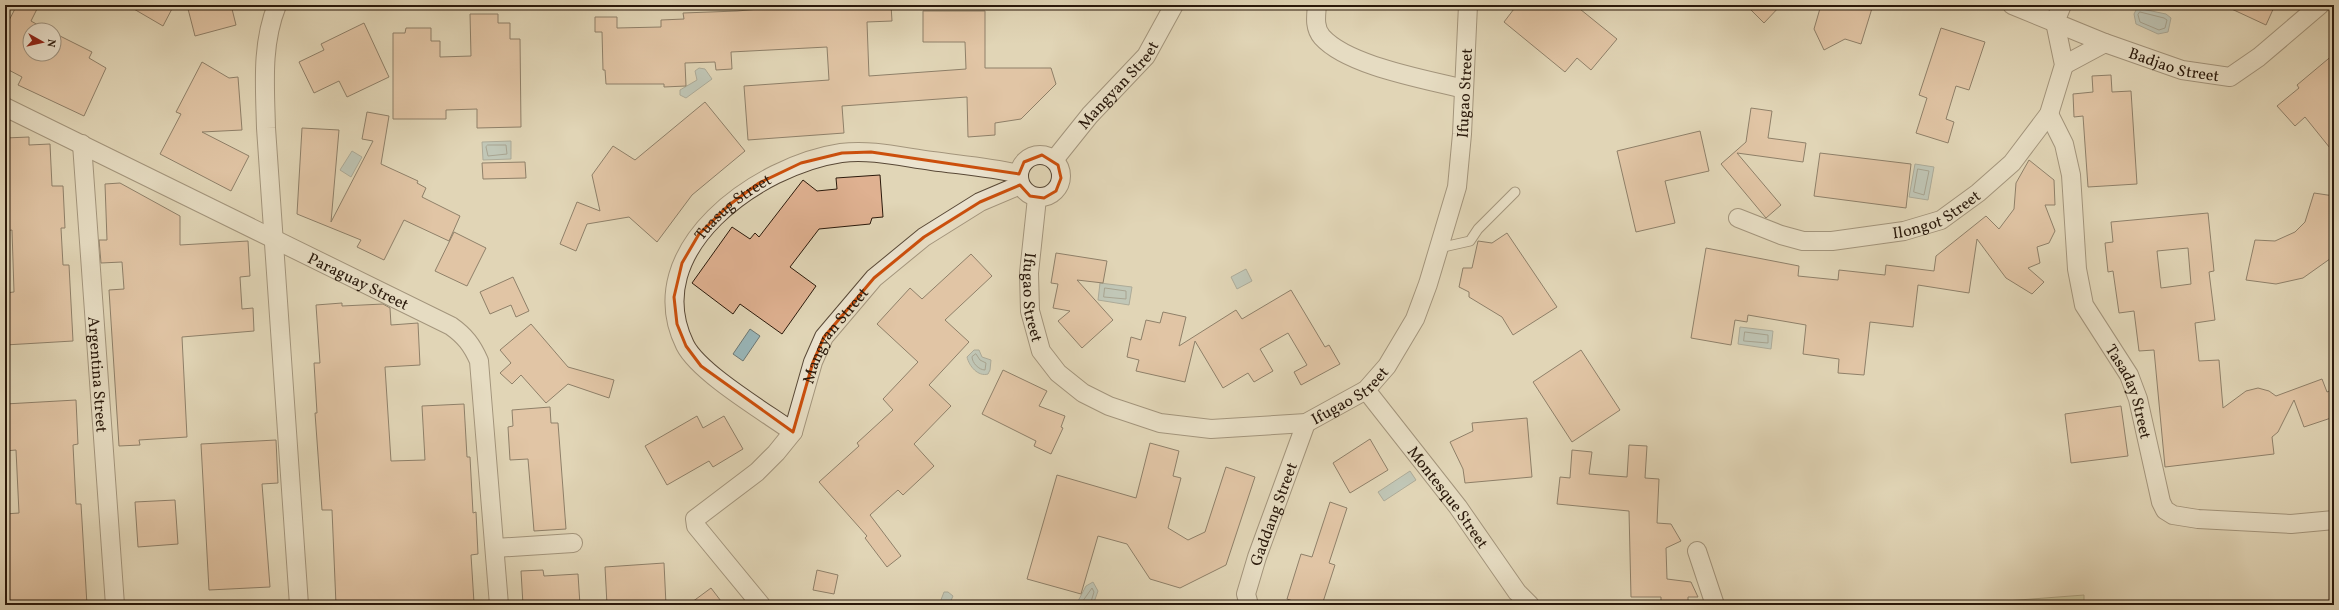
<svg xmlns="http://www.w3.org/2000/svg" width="2339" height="610" viewBox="0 0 2339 610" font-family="Vollkorn,serif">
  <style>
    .green { fill: #b6bd8c; stroke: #706b4c }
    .water { fill: #99b6b9; stroke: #6d7773 }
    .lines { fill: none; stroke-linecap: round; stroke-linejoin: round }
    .shore { stroke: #626862; stroke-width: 1 }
    .building { fill: #dfb191; stroke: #2a190b; fill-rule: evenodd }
    .service-casing { stroke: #584836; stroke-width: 11 }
    .minor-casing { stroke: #584836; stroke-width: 20 }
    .service { stroke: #ece4d0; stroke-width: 9 }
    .minor { stroke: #ece4d0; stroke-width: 18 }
    .marked { fill: none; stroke: #cc4f0c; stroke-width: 3; stroke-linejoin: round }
    .labels { text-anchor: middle; stroke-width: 4; stroke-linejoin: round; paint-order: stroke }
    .street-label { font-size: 16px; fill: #2a190b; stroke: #ece4d0 }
  </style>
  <rect width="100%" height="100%" fill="#e1d6b7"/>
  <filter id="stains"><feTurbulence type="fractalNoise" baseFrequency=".005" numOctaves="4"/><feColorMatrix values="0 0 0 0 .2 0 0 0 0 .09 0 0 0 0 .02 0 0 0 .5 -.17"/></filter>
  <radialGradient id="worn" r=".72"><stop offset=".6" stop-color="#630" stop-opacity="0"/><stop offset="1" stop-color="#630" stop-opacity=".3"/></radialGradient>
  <!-- green -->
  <path class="green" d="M2084,595V605H2020L1993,602Z"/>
  <!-- water -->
  <path class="water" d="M2137,8L2166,14L2171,18L2168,32L2158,34L2136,24L2134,14Z
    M699,68L705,69L712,79L686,98L680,95V90L697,80L695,71Z
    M511,141V159L483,160L482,142Z
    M352,151L362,157L351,177L340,170Z
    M1915,164L1934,167L1928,200L1909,197Z
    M1246,269L1252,281L1237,289L1231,277Z
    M1100,283L1132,287L1129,305L1098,300Z
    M1740,327L1773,331L1771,349L1738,344Z
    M750,329L760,336L743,361L733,354Z
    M974,350H979L982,357L991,360L990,370L988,374C978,377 969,366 967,357Z
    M1410,471L1416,480L1384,501L1378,492Z
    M1093,582L1098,591L1093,605H1076L1086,586Z
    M944,592H948L953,596L949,605H939Z"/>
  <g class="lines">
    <!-- shore -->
    <path class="shore" d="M2140,12L2164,18L2167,20L2165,28L2159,30L2140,22L2138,15Z
      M488,145H506L507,154L488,156L486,147Z
      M1918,169L1929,171L1924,195L1914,192Z
      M1105,288L1126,291V299L1104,297Z
      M1745,332L1768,335V343L1744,341Z
      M976,354L980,360L986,363L985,370C979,370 972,363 972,357Z
      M1080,605L1092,588L1094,592L1090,605"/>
  </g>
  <!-- building -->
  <path class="building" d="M17,5H39L31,21L47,30H30V54H54V33L92,52L89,58L106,68L84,116L18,85L22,77L5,68V28Z
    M127,5H174L163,26Z
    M187,5H231L236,25L195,36Z
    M782,5H891L892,21L867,22L869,76L966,69L965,42H923V11H985V68H1051L1056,84L1021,119L995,123V135L968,137L967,97L842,106L844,133L748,140L744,86L829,80L827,47L731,52L732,69L716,70L715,62L685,63L686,86L664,87V84H606L605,70H603L602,32H595V17H617V28L661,27V20L684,19L683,13L737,11L782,7Z
    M1517,5H1575L1617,39L1591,70L1577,58L1565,72L1504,22Z
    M1746,5H1781L1764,23Z
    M1821,5H1873L1861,44L1845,39L1824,50L1814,29Z
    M2223,5H2275L2266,25Z
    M470,14H498V23H510V39H520L521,127L477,128V109L446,110V119H393V33H405L406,28H431V41H440V57L471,56Z
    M364,23L389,77L347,97L339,81L314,93L299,62L324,50L321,44Z
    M1941,28L1985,42L1969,90L1956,86L1946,119L1954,122L1948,143L1916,133L1927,98L1919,95Z
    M2334,54V153L2305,117L2295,126L2277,106L2299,88L2297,85Z
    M202,62L229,78L238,77L242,130L202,132L249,156L231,191L160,154L181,114L176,112Z
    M2111,75L2112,92L2131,91L2137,184L2088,187L2083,116L2074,117L2073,94L2093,92L2092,76Z
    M705,102L745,151L692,195L657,242L629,217L587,224L576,251L560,244L577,202L600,211L592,175L613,146L635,160Z
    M1751,108L1772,111L1768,138L1806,143L1803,162L1737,153L1781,205L1766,218L1721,164L1746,142Z
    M367,112L389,116L381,164L418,181L417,183L426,188L422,197L460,216L449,241L404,220L384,260L357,247L361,240L297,214L302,128L339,130L331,222L373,141L362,139Z
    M1700,131L1709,171L1665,181L1675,223L1636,232L1617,151Z
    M29,137V145L50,144L52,186H63L65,228H61L63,265H69L73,341L5,345V293L14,292L12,230L5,231V138Z
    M1820,153L1911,164L1906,208L1814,196Z
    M2029,160L2054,180L2055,205H2045L2055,231L2049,243L2037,247L2040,263L2028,268L2044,282L2032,294L2006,278L1977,239L1969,293L1918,285L1913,327L1870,322L1864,375L1838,373L1839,359L1803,354L1806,325L1748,315L1747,322L1735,320L1731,345L1691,338L1706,248L1799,266L1798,276L1838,280L1839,270L1885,275L1886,265L1934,271L1936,256L1986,216L1999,229L2014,209L2016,183Z
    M525,162L526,178L483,179L482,163Z
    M880,175L883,217L872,218L870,224L819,229L790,267L816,286L782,334L740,304L733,314L692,283L732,227L750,239L755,233L759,237L803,180L817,191L837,189L836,178Z
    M120,183L180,216V245L248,241L250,276L240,277L242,309L253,308L254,331L182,337L187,437L139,440L140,445L119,446L109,290L124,289L122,262L101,263L99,240H107L105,184Z
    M2314,193L2334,196V256L2303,278L2276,284L2246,280L2255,240L2275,241L2295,232L2305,222Z
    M2208,213L2214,271L2209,272L2215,320L2195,323L2199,361L2219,360L2223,408L2246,391L2258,388L2269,391L2276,396L2322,379L2327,392L2334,389V417L2304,427L2294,400L2278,432L2272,437L2274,454L2165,467L2154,350L2139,351L2134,311L2119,313L2113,271L2108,272L2105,243L2113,242L2111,222ZM2188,248L2191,284L2161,288L2157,251Z
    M454,232L486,248L467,286L435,271Z
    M1507,233L1557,307L1513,335L1502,317L1469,297V292L1459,287L1463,268H1472L1478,241L1492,243Z
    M1056,253L1107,261L1103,283L1077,280L1113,320L1082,348L1058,321L1070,311L1053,308L1058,284L1051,283Z
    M971,254L992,276L945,320L969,342L929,385L951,406L914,444L934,466L903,495L898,490L870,515L901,556L887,567L865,538L867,536L819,482L859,446L857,443L893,410L883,399L918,362L877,324L910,288L922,299Z
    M513,277L529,311L516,317L511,305L490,314L480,292Z
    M1291,290L1325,347L1329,345L1340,364L1301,385L1294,372L1307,365L1288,333L1260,349L1273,371L1254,382L1248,373L1223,388L1195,341L1185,382L1136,371L1139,360L1127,357L1131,337L1141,340L1146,320L1160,323L1163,312L1186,317L1179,346L1236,310L1242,319Z
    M342,303V306L383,304L390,308L391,325L418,323L420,365L385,367L391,461L425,460L422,406L464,404L467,457H470L473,513L476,512L478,554L471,555L474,603L436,605H336L332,510H322L315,413H317L314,363H320L316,305Z
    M531,324L568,367L614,380L609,398L568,384L546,403L521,375L512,384L500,373L511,363L500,350Z
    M1581,350L1620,410L1572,442L1533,382Z
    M1003,370L1047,391L1039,406L1065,416L1061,427L1063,428L1051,454L1034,446L1036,441L982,414Z
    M76,400L78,444L73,445L76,504H81L87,605H5V514L19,513L16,450L5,451V404Z
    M2121,406L2128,456L2071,463L2065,414Z
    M550,407L551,423H558L566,529L534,531L528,459L510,460L508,427L513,426L512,410Z
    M697,416L703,428L724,416L743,449L713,467L709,461L667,485L645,446Z
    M1527,418L1532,477L1465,483L1463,469L1450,442L1473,431L1472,423Z
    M1370,439L1388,470L1350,493L1333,463Z
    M276,440L278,483L262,484L270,587L209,590L201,444Z
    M1150,443L1179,451L1173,476L1181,478L1168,528L1188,540L1205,532L1226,467L1255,477L1226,565L1180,588L1150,579L1127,544L1098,536L1081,594L1027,579L1057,475L1136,498Z
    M1629,445L1647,446L1645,478L1659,479L1657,523L1671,524L1681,541L1666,548L1667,579L1691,582L1698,597H1688V605H1661V597H1631L1629,511L1557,504L1560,477L1570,478L1572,450L1592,452L1589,474L1627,477Z
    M175,500L178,544L138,547L135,502Z
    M1330,502L1347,508L1329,563L1335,565L1322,605H1305L1287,599L1301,554L1312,557Z
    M664,563L666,605H607L605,567Z
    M543,570L544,576L578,574L580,605H523L521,571Z
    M817,570L838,575L834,594L813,590Z
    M711,588L724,605H688Z"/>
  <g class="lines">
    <defs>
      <path id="service" d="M1439,248L1470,241L1478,229L1515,192"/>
      <g id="minor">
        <path d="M277,5C261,45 265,86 266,128L299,605"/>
        <path d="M1317,5C1316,16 1314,28 1322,37C1348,66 1425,79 1464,89"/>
        <path id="s1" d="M2012,5L2105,43L2182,70L2230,77L2259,57L2320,5"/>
        <path d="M2064,65L2105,43"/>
        <path id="s2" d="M5,107L451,326C465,336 472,345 479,361L499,605"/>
        <path id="s3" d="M2049,114L2064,144L2071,175L2077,269L2084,305L2129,375L2138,399L2161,502L2165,510L2173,515L2198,519L2291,524L2334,520"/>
        <path id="s4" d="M82,144L115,605"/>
        <circle cx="1040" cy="176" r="21"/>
        <path id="s5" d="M1054,160L1090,115L1146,56L1174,5"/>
        <path id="s6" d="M1037,198L1029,273L1030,311L1041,351L1058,373L1083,393L1109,406L1160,423L1211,429L1306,423L1366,390L1387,366L1415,319L1428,284L1457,187L1462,134L1468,5"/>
        <path id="s7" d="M1738,218L1781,235L1803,241H1832L1904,231L1941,220L1978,193L2012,163L2049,114L2064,65L2055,22L2062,5"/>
        <path id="s8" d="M1366,390L1458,507L1517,592L1530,605"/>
        <path id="s9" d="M793,432C765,412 699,373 685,345C638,249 759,165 841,153C871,149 902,157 932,161C961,165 990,167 1019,174"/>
        <path d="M495,548L573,543"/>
        <path d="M1697,551L1715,605"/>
        <path id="s10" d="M761,605L696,526L695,519L757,472L776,453L793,432L813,362L824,337L874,278L924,237L980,202L1020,185"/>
        <path id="s11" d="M1249,605L1246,594L1257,557L1306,423"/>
      </g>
    </defs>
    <!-- service casing -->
    <use href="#service" class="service-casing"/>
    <!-- minor casing -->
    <use href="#minor" class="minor-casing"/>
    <!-- service -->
    <use href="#service" class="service"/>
    <!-- minor -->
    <use href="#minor" class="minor"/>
  </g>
  <!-- marked area -->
  <path d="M0 0H2339V610H0ZM871,152L1019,174L1024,162L1042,155L1058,165L1061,178L1056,191L1044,198L1030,196L1020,185L980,202L924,237L874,278L824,337L813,362L793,432L701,366L686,346L677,324L674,297L682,263L699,234L729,205L759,183L801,163L842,153Z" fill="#e1d6b7" fill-opacity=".55" fill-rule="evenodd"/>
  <path class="marked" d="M871,152L1019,174L1024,162L1042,155L1058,165L1061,178L1056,191L1044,198L1030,196L1020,185L980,202L924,237L874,278L824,337L813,362L793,432L701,366L686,346L677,324L674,297L682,263L699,234L729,205L759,183L801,163L842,153Z"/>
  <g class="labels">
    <!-- street labels -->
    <g class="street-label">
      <text dy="6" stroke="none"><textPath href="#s1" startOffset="173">Badjao Street</textPath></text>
      <text dy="6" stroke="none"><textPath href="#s5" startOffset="99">Mangyan Street</textPath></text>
      <text dy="6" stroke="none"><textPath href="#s6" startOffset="832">Ifugao Street</textPath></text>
      <text dy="6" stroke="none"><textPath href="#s9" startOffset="301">Tuasug Street</textPath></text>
      <text dy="6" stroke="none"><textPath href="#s7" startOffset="207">Ilongot Street</textPath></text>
      <text dy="6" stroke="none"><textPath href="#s2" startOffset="394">Paraguay Street</textPath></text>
      <text dy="6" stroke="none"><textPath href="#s6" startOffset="100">Ifugao Street</textPath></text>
      <text dy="6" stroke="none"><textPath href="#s10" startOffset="348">Mangyan Street</textPath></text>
      <text dy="6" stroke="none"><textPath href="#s4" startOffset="231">Argentina Street</textPath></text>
      <text dy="6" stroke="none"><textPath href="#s6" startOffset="496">Ifugao Street</textPath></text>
      <text dy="6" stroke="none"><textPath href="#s3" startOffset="295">Tasaday Street</textPath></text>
      <text dy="6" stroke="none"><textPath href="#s8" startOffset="135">Montesque Street</textPath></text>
      <text dy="6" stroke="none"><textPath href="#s11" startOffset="96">Gaddang Street</textPath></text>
    </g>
  </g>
  <!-- margin -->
  <rect width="2339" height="610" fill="none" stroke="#e1d6b7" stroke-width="20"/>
  <rect x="6" y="6" width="2327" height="598" fill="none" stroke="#2a190b" stroke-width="2"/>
  <rect x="10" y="10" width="2319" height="590" fill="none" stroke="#2a190b"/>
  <!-- north arrow -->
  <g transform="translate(42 42) rotate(98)"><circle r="19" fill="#ece4d0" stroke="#9e9381"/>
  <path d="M0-3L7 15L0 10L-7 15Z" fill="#8f2418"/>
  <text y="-6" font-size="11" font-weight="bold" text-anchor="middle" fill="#2a190b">N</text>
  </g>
  <rect width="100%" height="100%" filter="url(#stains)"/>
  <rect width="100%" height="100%" fill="url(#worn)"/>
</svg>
